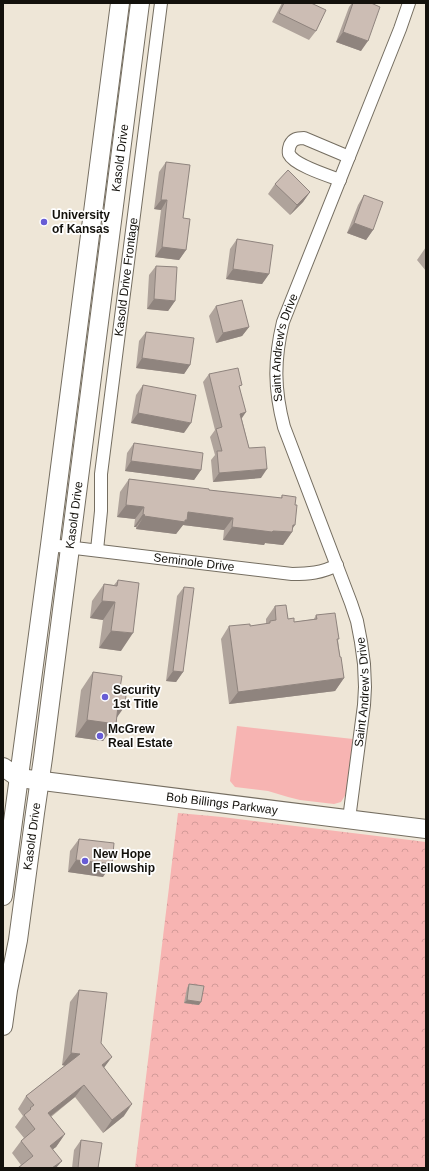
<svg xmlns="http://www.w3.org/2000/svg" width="429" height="1171" viewBox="0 0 429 1171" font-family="Arial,sans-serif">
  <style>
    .grass { fill: #f7b4b2 }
    .park { fill: url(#park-crowns) }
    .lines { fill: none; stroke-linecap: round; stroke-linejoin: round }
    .street-casing { stroke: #756e61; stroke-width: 14 }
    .secondary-casing { stroke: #756e61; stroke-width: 20 }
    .street { stroke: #fff; stroke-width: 12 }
    .secondary { stroke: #fff; stroke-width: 18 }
    .wall { fill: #afa39b }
    .shaded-wall { fill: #8f847e }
    .building { fill: #ccbdb4; stroke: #8f847e }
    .poi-dot { fill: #675cd5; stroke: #fff; stroke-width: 1.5 }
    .labels { text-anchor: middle; stroke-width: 3.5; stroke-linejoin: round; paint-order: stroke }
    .street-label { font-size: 12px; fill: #13110c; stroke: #fff }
    .poi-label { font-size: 12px; font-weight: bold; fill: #13110c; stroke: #fff; text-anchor: start }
  </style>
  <defs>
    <pattern id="park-crowns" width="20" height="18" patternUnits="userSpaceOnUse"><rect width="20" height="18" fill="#f7b4b2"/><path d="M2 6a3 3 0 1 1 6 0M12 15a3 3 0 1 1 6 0" fill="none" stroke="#d39a98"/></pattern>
  </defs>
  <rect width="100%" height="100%" fill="#eee6d7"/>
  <!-- grass -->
  <path class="grass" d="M237,726L353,739L346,794L341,802L334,804L300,800L288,797L268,791L235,787L230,781Z"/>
  <!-- park -->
  <path class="park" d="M178,813L222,817L426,842V1168H135Z"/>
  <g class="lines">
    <defs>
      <g id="street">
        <path d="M340,180C329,176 294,165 289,154C288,151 289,148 290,145C293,139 297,138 304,138L349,157"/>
        <path id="s1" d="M50,545L292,574C308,574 322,573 337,565"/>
        <path id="s2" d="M97,550L101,511V474L161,3"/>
        <path id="s3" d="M349,819L364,705L365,687L364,664L361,642L357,621L351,603L284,427C274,389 274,360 283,322L400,29L409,3"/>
      </g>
      <g id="secondary">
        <path id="s4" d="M3,767L19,778L426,829"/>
        <path d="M3,896L50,545L120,3"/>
        <path id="s5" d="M3,1026L8,990L18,940L35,813L43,758L140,3"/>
      </g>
    </defs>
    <!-- street casing -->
    <use href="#street" class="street-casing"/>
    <!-- secondary casing -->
    <use href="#secondary" class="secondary-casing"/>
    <!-- street -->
    <use href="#street" class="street"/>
    <!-- secondary -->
    <use href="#secondary" class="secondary"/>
  </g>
  <!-- wall -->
  <path class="wall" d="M282,3H311L316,31L309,40L272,22Z
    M352,3H371L361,51L336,42L349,7Z
    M166,162L183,218L186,250L179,260L155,257L161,210L154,209L159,172Z
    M275,184L310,192L303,202L290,215L268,194Z
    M364,195L373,230L366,240L347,233L358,205Z
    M237,239L269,274L262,284L226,279L230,249Z
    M426,247V271L417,260Z
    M156,266L175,301L168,311L147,309L149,275Z
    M216,306L249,327L242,336L216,343L209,316Z
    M146,332L190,365L184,374L136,368L139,341Z
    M209,374L240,388L242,419L249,448L261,478L213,482L211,460L215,455L210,437L215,430L203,382Z
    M143,385L184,433L131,423L136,395Z
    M134,443L201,470L194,480L125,471L127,453Z
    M129,479L209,490L281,498L282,495L292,528V532L283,545L265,543L264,545L223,540L224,530L183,525L176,534L136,529V527H134L135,519L117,517L120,492Z
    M118,580L121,651L99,648L103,620L90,618L92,601L104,584L114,585Z
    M184,587L183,672L176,682L166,681L177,596Z
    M275,606L288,619L294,622L314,619L316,615L338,640L340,657L344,678L335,691L229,704L221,639L229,626H250L266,624V619Z
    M93,672L116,718L103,741L75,737L81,690Z
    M79,839L103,877L68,872L70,851Z
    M189,984L199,1005L184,1003L187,988Z
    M79,990L101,1043L104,1068L124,1116L103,1133L75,1097L51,1117L65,1134L56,1147L53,1149L56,1168H17L21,1165L12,1153L21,1141L24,1138L15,1127L23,1116L18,1109L26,1096L65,1066L62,1065L70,1002Z
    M81,1140L98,1168H72L74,1150Z"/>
  <!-- shaded-wall -->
  <path class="shaded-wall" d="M343,32L368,41L361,51L336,42Z
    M310,192L303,202L290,215L297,205Z
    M161,200H167L161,210L154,209Z
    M354,223L373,230L366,240L347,233Z
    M162,247L186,250L179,260L155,257Z
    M233,269L269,274L262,284L226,279Z
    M154,299L175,301L168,311L147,309Z
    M249,327L242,336L216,343L223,333Z
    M142,358L190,365L184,374L136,368Z
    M246,412L240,421V414Z
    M138,413L191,423L184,433L131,423Z
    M131,461L201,470L194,480L125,471Z
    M267,469L261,478L213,482L219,473Z
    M126,505L144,507L135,519L117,517Z
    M188,512L233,518L224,530L183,525L176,534L136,529L144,516Z
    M143,514L145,515L136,527H134Z
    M293,525H295L290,532H292L283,545L265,543L264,545L223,540L232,527L273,531Z
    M102,601L115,602L103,620L90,618Z
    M111,631L133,633L121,651L99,648Z
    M173,671L183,672L176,682L166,681Z
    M344,678L335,691L229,704L238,692Z
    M118,706H125L113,723L116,724L103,741L75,737L87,720Z
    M76,860L112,864L103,877L68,872Z
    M187,1000L201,1002L199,1005L184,1003Z
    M71,1053L80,1054L71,1067L62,1065Z
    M112,1057L103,1069L102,1065Z
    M84,1085L75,1097L39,1125L48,1113Z
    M132,1104L124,1116L103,1133L112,1120Z
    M65,1134L56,1147L41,1158L50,1146Z
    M62,1161L56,1168H52Z"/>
  <!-- building -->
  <path class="building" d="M284,3H311L326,10L316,31L279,13Z
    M353,3H371L380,7L368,41L343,32Z
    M166,162L190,165L183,218L190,219L186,250L162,247L167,200H161Z
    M288,170L310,192L297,205L275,184Z
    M364,195L383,202L373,230L354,223Z
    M237,239L273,245L269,274L233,269Z
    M156,266L177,267L175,301L154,299Z
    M242,300L249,327L223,333L216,306Z
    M146,332L194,338L190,365L142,358Z
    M238,368L242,385L239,386L246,412L240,414L249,448L265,447L267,469L219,473L217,451H222L216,429L222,427L209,374Z
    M143,385L196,395L191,423L138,413Z
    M134,443L203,453L201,470L131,461Z
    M129,479L209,489V490L282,498V495L296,497L295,505H297L295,525H293L292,532L273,531L272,532L232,527L233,518L188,512L187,520H185V522L144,516L145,515L143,514L144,507L126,505Z
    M118,580L139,583L133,633L111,631L115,602L102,601L104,584L117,586Z
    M184,587L194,588L183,672L173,671Z
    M286,605L288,619L294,618V622L317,619L316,615L335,613L339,639H337L340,657H341L344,678L238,692L229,626L250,624V626L270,623V621L276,620L275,606Z
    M93,672L122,676L119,694L126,695L125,706H118L116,724L87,720Z
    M79,839L114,843L112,864L76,860Z
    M189,984L204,986L201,1002L187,1000Z
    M79,990L107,993L101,1043L112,1057L102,1065L132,1104L112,1120L84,1085L48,1113L65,1134L50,1146L62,1161L52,1168H18L33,1156L21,1141L35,1129L24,1115L31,1109L30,1108L34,1105L26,1096L80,1054L71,1053Z
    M81,1140L102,1143L98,1168H78Z"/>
  <!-- markers -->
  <g class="poi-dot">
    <circle cx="44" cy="222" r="4"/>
    <circle cx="105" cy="697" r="4"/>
    <circle cx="100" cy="736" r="4"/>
    <circle cx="85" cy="861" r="4"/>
  </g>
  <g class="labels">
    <!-- street labels -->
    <g class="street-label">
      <text dy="4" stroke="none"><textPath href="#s5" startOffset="876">Kasold Drive</textPath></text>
      <text dy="4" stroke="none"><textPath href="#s2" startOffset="275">Kasold Drive Frontage</textPath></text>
      <text dy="4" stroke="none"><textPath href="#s3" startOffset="488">Saint Andrew's Drive</textPath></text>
      <text dy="4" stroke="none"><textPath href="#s5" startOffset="516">Kasold Drive</textPath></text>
      <text dy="4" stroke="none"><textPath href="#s1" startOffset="145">Seminole Drive</textPath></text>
      <text dy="4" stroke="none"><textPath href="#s3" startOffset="128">Saint Andrew's Drive</textPath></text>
      <text dy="4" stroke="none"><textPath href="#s4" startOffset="224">Bob Billings Parkway</textPath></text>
      <text dy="4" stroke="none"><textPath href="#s5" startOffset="192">Kasold Drive</textPath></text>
    </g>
    <!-- poi labels -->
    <g class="poi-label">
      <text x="52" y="219">University<tspan x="52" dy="14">of Kansas</tspan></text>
      <text x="113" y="694">Security<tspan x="113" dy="14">1st Title</tspan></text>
      <text x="108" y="733">McGrew<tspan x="108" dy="14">Real Estate</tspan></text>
      <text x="93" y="858">New Hope<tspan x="93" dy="14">Fellowship</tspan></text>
    </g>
  </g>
  <!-- border -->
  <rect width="429" height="1171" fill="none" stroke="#13110c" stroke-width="8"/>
</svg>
